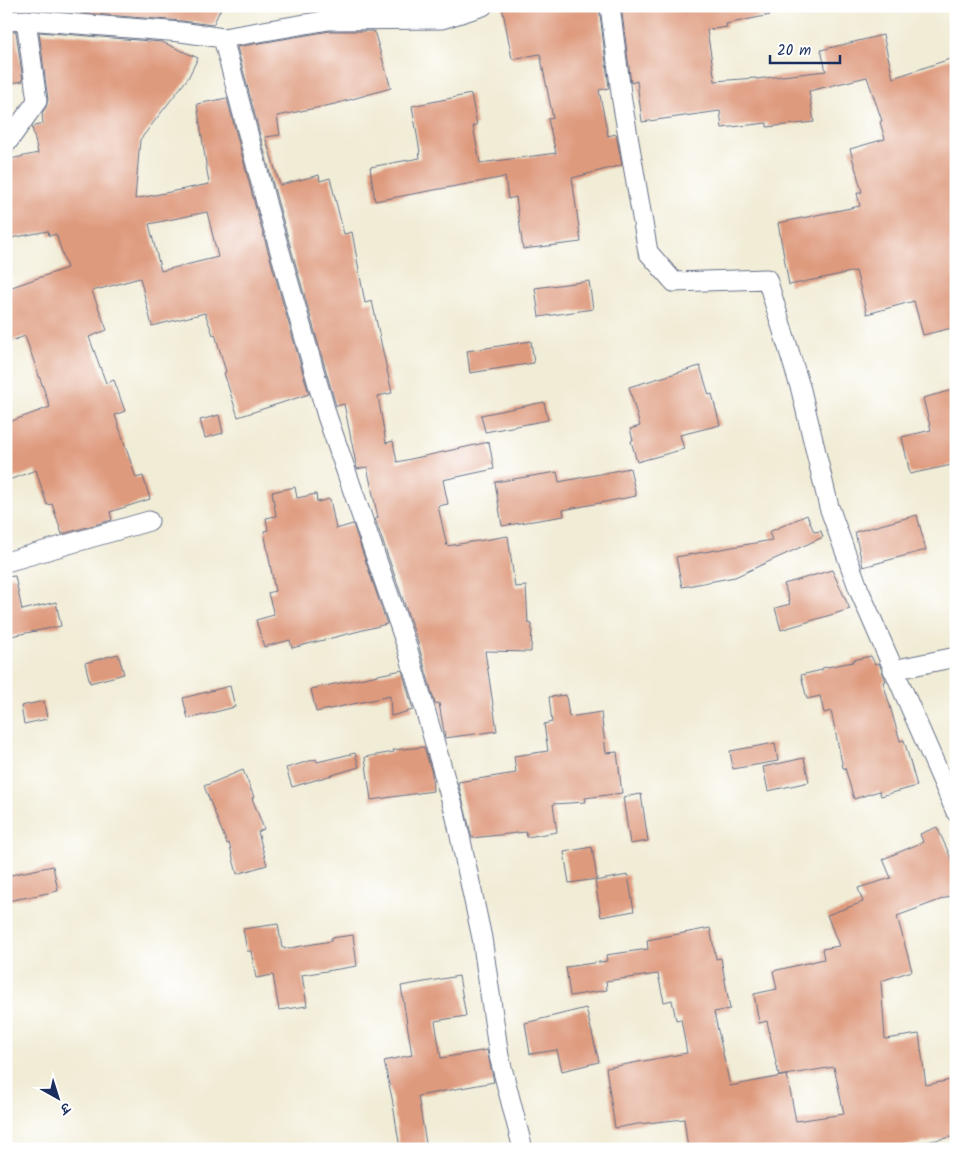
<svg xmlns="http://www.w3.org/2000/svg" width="962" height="1155" viewBox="0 0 962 1155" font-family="Kalam,'Playpen Sans Deva',sans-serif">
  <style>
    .building { fill: #de9a7d; fill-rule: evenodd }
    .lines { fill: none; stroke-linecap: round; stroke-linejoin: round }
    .minor-casing { stroke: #667188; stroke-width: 21 }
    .minor { stroke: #fff; stroke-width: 19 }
  </style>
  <rect width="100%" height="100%" fill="#fff"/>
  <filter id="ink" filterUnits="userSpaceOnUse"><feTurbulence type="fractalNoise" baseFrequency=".02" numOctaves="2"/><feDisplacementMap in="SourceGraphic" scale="10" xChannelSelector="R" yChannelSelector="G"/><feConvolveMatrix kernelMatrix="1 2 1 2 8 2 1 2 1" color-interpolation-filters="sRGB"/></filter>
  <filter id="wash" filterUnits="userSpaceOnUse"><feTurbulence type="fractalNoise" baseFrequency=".0096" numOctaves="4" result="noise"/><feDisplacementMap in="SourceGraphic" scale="20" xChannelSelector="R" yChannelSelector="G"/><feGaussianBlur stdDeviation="1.12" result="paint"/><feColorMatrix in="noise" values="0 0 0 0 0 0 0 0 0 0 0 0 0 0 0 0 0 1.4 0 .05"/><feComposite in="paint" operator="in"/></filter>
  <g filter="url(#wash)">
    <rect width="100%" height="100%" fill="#f1ecd5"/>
    <g id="blocks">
      <!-- building -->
      <path class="building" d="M80,6H222L213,25L182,21L81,13Z
        M339,6H367L368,8L339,9Z
        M502,6H599L609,88L599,90L608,136L616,134L622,165L572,178L581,242L523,249L516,197L508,199L505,177L375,201L370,167L420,158L419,152H420L412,106L471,94L477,125L473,126L480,163L556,153L548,119L553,118L540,54L512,59Z
        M621,6H769L770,15L726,24L727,27L707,30L715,81L756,78V79L826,71L821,50L883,35L893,78L956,57V327L923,335L914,301L867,314L856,271L789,285L778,223L860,206L857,193L862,192L850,149L885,139L880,122L882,121L867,77L809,91L814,122L767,127V123L722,128L720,111L642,122L637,81L631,83Z
        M330,31H374L391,88L335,104L277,116L280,135L265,137L280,185L319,175L320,181L330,178L344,234L352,232L365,303L372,301L392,393L378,396L386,443L393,441L397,462L489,442L494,469L443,480L448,504L438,506L447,546L508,536L515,587L526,586L528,623L532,624L531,652L485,651L497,731L445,738L439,703L435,704L418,643L375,519L378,518L367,467L357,469L344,404L336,406L278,203L237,47Z
        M6,32H16L23,81L6,84Z
        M39,32L162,42L198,58L188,78L140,140L135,199L209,184L197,104L227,98L256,209L309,394L238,417L224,373L226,372L215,334L213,335L205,313L152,326L140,278L92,291L107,330L89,337L106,383L114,380L125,411L115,415L136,478L143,476L150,499L110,512L112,520L62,534L52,504L47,505L36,470L6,481V423L50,407L25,336L6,343V289L67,268L56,234L49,236L48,231L6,239V160L38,153L32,127L43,124L42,113L46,107L48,100ZM207,212L218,257L161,271L149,224Z
        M589,281L593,309L539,317L535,288Z
        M531,341L534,363L470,373L467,351Z
        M700,366L709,395L712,394L720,425L680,435L684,449L637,462L631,441L633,440L630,429L640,426L629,387Z
        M956,389V464L910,474L902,437L931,430L923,398Z
        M544,402L548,420L485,432L481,415Z
        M219,415L223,433L205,438L200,420Z
        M630,468L636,496L563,510L564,516L502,526L495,482L557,472L559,482Z
        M295,487L297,498L316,494L317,502L330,499L336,529L353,524L387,624L292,648L290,640L264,647L256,620L274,615L268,593L275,591L264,531L268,530L266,518L276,516L272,492Z
        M807,515L814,532L821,531L823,537L735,577L682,587L676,557L772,540L769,532Z
        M917,515L926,550L863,567L855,532Z
        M832,570L850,609L781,630L775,608L790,604L784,584Z
        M15,576L22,610L56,602L61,626L6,637V577Z
        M118,654L124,674L90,683L85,663Z
        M871,656L875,664L879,663L886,681L883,682L900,741L904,740L917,786L881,796L879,791L854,799L845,768H843L831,711L824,713L820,696L807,699L801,675L822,670V668L853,662V660Z
        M402,670L413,710L391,716L390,696L316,712L311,689Z
        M230,686L235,707L188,719L183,698Z
        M566,695L569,717L601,712L606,753L617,752L622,793L585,798L586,802L553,804L557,832L527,837L526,832L472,838L458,782L516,773L514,756L548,751L544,724L552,722L549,697Z
        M44,701L47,719L24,724L21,706Z
        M775,743L778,761L733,769L730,751Z
        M424,747L432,773L433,791L371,800L365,757L394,752L393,750Z
        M355,753L359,767L292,787L286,768L316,759L317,762Z
        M804,758L809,782L768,791L763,767Z
        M243,770L254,797L252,798L264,829L258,832L267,865L237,874L229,843L227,844L204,786Z
        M641,794L648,841L630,844L623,797Z
        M937,827L956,869V894L897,916L912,971L881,981L885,1039L919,1034L926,1085L956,1079V1136L892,1149H688L684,1119L638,1124L615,1128L606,1068L687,1053L681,1019L676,1020L672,1000L664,1002L658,974L606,981L607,990L570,996L566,967L607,961L606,955L648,949L647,940L710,928L716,959L721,958L730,1009L714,1012L730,1086L787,1075L796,1121L844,1114L834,1067L779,1076L767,1021L759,1023L754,994L777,989L773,971L824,959L822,949L839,946L827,915L863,902L858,888L891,878L883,859L923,842L920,834Z
        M592,847L597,879L569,883L564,852Z
        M53,866L58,891L8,901L6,876Z
        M628,875L634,911L601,917L595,881Z
        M278,924L282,948L284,947V949L331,941V938L353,935L357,966L302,975L307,1006L279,1010L273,975L256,978L251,951H247L243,929Z
        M459,976L466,1016L435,1021L441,1058L487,1050L494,1082L418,1096L427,1149H400L392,1098L384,1061L412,1055L401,986Z
        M586,1008L599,1062L562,1071L557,1050L530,1054L525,1023Z"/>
    </g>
  </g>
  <g filter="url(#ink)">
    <use href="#blocks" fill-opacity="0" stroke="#667188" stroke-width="1"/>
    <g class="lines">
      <defs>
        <path id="minor" d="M610,6L622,101L648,252L674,282L767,279L801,390L829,507L859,590L956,812
          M6,21L26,20L181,32L223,38L329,20L442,19L483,6
          M223,38L267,206L327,416L407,647L455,813L482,938L499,1056L523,1149
          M6,144L37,101L26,20
          M6,562L149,521
          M893,670L956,657"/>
      </defs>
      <!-- minor casing -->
      <use href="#minor" class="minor-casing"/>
      <!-- minor -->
      <use href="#minor" class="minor"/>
    </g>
  </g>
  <!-- margin -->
  <rect width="962" height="1155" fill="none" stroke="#fff" stroke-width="25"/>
  <!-- north arrow -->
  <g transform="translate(58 1098) rotate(141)" stroke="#ffffff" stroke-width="4" paint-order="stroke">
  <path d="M0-4L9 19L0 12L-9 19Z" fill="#1b2f5e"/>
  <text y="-8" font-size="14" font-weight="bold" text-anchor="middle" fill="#1b2f5e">उ</text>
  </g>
  <!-- scale -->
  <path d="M770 55v8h70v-8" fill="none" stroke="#1b2f5e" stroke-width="2.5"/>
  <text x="777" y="55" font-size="15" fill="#1b2f5e" stroke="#ffffff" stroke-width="4" paint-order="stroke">20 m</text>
</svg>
